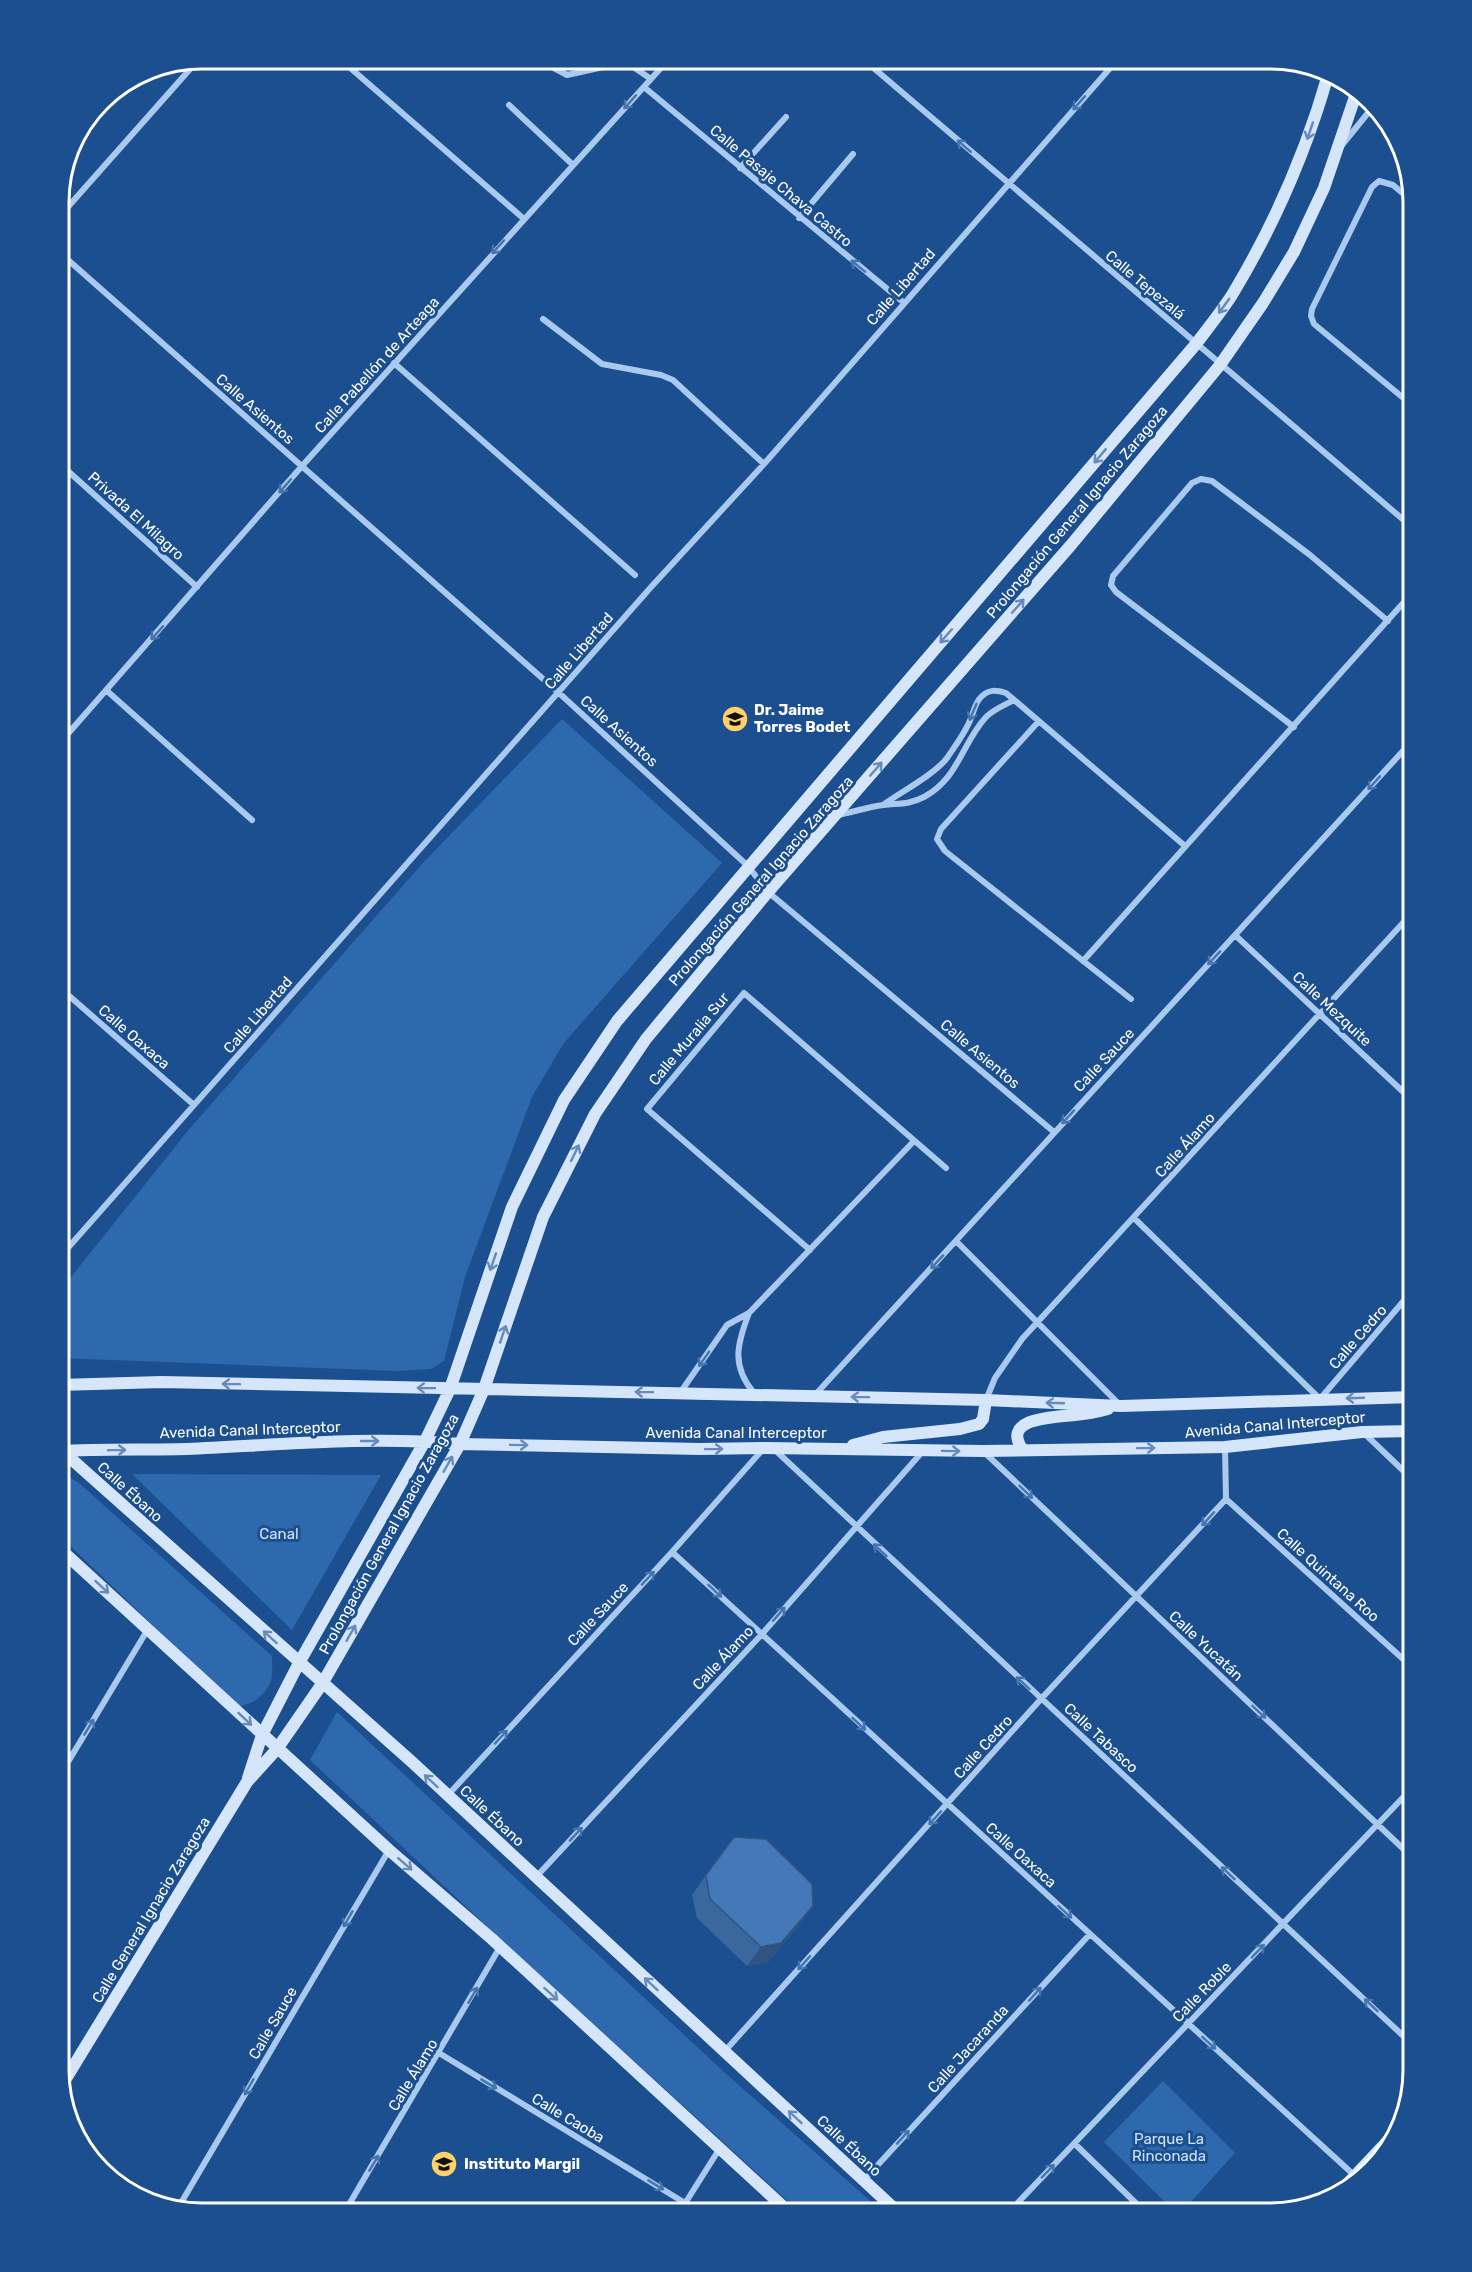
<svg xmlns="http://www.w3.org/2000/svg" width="1472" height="2272" viewBox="0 0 1472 2272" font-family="Rubik,sans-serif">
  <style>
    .green { fill: #2e69ad }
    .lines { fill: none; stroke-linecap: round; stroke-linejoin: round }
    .street { stroke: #a9c9ee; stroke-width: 6 }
    .secondary { stroke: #d6e6fa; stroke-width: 12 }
    .wall { fill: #3a679d }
    .shaded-wall { fill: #305480 }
    .building { fill: #4478b7; stroke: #305480; stroke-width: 1.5 }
    .oneway { stroke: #4674ac }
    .oneway2 { stroke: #668bba }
    .labels { text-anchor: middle; stroke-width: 6; stroke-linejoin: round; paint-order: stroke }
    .street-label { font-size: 15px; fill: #fff; stroke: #1b4f8f }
    .poi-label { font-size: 15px; font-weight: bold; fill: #fff; stroke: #1b4f8f; text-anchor: start }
    .park-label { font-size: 15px; fill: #cfe3fa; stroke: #1b4f8f }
    .rim { fill: none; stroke: #fff; stroke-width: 3 }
  </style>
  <rect width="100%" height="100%" fill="#1b4f8f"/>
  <!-- green -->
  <path class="green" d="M562,719L722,863L563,1044L532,1097L465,1277L444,1361L431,1369L397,1371L59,1358V1292L191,1127L421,865Z
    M132,1474L381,1475L292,1630Z
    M59,1475H66L79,1483L272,1656C272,1664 273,1674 271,1681C266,1695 251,1706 237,1706L59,1535Z
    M337,1712L723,2071L884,2213H801L510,1948L310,1760Z
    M1163,2081L1235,2153L1181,2213H1176L1104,2142Z"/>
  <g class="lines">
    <!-- street -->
    <path class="street" d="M340,59L524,219
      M537,59L567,75L626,62L651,79
      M863,59L1413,528
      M644,87L903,302
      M509,105L573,165
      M1342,145L1372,108
      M740,168L786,117
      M1413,202L1393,185L1379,181L1372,187L1312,309L1311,316L1314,324L1413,406
      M59,217L199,59
      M799,218L853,154
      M59,252L559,693L748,866L768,892L1054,1132
      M543,319L602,364L661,375L673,380L764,464
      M394,363L635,575
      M59,463L197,587
      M106,690L252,820
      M1039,721L941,829L937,839L945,851L1131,999
      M1294,727L1116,592L1111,585L1113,576L1192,483L1201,479L1212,481L1310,555L1388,621
      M59,744L302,466L669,59
      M883,805C901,792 935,774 947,758C955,746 966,732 971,718C974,711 975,703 981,697C989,689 996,690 1006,693L1185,846
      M838,815C853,812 868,807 883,805C900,803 908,805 924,797C959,778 962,743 986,717C994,709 1005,705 1014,700
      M1235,935L1413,1101
      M1083,961L1413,592
      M59,987L194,1105
      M1134,1218L1320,1399L1413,1290
      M956,1241L1119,1404
      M810,1250L647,1109L744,993L946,1168
      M59,1258L652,586L764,464L1118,59
      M749,1313C737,1344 731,1366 754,1393
      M680,1393L727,1325L749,1313L914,1141
      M815,1395L1413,740
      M986,1400L995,1378L1022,1339L1413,912
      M1365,1434L1413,1480
      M775,1450L1413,2045
      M984,1452L1413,1858
      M1226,1499L1413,1668
      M672,1552L1354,2175
      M59,1777L148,1629
      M448,1795L672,1552L764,1448
      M536,1877L762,1634L923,1451
      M724,2052L1041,1699L1226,1499L1225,1447
      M439,2053L685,2203
      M1075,2144L1146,2213
      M864,2180L1090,1934
      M178,2208L389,1850
      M344,2213L500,1947
      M679,2213L720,2148
      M1008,2213L1413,1787"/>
    <!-- secondary -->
    <path class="secondary" d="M59,1385L162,1382L986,1400L1121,1406L1413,1397
      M853,1445L883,1437L960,1429L979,1424L983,1419L986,1400
      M60,1449L412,1762L899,2213
      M1023,1450C999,1417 1057,1417 1075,1415C1087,1414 1097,1412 1108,1409
      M59,1451C101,1449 144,1450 187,1449C278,1445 369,1436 460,1444L700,1449L765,1448L983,1451L1225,1447L1362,1432L1413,1431
      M59,1548L389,1850L492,1939L790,2213
      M248,1778L262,1735L299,1663L425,1441L450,1389L512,1207L564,1100L617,1021L1196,344C1208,328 1221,312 1232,295C1273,227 1306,152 1328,75
      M62,2085L247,1782L277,1749L322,1684L460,1444L484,1389L543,1217L595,1114L646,1039L768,892L1071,545L1220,365L1263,303L1294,252L1324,188L1357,91
      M1333,2199L1397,2131"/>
  </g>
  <!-- wall -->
  <path class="wall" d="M706,1875L799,1925L768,1962L747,1966L697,1918L692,1895Z"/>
  <!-- shaded-wall -->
  <path class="shaded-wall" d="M813,1906L799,1925L768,1962L747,1966L761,1947Z"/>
  <!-- building -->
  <path class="building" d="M734,1837L766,1839L812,1884L813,1906L781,1943L761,1947L710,1899L706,1875Z"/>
  <!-- one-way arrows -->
  <defs><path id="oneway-shaft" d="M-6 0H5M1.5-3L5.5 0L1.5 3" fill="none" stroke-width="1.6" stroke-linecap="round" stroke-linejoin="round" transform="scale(1.5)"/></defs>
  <g class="oneway">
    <use href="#oneway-shaft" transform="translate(630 102) rotate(132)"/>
    <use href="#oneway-shaft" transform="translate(1079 103) rotate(131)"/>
    <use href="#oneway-shaft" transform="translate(964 146) rotate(-139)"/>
    <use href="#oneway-shaft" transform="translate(498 247) rotate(132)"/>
    <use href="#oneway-shaft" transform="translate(858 266) rotate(-141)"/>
    <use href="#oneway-shaft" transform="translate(285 486) rotate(131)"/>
    <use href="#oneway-shaft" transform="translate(157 633) rotate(132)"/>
    <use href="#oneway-shaft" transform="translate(973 712) rotate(113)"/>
    <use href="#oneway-shaft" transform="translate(1374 783) rotate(132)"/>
    <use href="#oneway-shaft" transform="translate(1214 958) rotate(133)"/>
    <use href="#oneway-shaft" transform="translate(1068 1117) rotate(133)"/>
    <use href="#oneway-shaft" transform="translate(937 1262) rotate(133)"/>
    <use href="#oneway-shaft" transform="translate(704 1359) rotate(125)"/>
    <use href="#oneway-shaft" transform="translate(1026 1492) rotate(44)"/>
    <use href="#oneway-shaft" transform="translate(1208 1519) rotate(132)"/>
    <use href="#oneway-shaft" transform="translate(880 1550) rotate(-137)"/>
    <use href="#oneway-shaft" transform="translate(648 1578) rotate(-47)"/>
    <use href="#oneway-shaft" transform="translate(715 1591) rotate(43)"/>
    <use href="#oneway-shaft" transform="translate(779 1614) rotate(-49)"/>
    <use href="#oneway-shaft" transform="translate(1023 1683) rotate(-137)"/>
    <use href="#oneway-shaft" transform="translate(1259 1712) rotate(43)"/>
    <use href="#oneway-shaft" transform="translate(859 1724) rotate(43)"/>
    <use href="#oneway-shaft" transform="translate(89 1727) rotate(-59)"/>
    <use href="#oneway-shaft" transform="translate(501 1737) rotate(-47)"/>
    <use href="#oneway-shaft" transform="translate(935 1818) rotate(132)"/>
    <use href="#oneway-shaft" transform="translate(576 1834) rotate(-47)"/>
    <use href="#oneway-shaft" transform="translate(1228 1873) rotate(-137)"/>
    <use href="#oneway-shaft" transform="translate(1065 1912) rotate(42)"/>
    <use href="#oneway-shaft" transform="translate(348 1919) rotate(120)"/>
    <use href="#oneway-shaft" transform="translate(1258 1951) rotate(-46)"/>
    <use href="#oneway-shaft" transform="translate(804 1963) rotate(132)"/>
    <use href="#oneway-shaft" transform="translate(1035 1994) rotate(-48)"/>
    <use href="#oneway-shaft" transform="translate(473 1995) rotate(-60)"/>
    <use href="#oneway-shaft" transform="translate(1371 2005) rotate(-137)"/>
    <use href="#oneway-shaft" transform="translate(1209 2043) rotate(42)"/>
    <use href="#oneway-shaft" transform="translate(489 2084) rotate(31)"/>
    <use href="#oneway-shaft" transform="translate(249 2087) rotate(120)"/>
    <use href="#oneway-shaft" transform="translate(903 2137) rotate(-48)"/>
    <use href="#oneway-shaft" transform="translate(374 2163) rotate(-59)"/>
    <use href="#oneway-shaft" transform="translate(1048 2171) rotate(-46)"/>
    <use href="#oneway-shaft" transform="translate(656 2185) rotate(31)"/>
  </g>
  <g class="oneway2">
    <use href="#oneway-shaft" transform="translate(1310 131) rotate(109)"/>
    <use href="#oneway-shaft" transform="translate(1224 306) rotate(126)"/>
    <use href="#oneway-shaft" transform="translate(1100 456) rotate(130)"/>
    <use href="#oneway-shaft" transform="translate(1018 606) rotate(-49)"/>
    <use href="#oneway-shaft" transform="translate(946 636) rotate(131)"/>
    <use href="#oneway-shaft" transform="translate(876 769) rotate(-49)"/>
    <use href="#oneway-shaft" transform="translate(575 1153) rotate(-64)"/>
    <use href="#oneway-shaft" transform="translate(493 1262) rotate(109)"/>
    <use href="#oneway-shaft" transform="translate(503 1334) rotate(-71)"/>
    <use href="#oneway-shaft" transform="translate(231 1384) rotate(-179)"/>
    <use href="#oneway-shaft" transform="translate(426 1388) rotate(-179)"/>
    <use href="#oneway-shaft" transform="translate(644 1392) rotate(-179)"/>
    <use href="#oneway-shaft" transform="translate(860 1397) rotate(-179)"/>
    <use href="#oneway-shaft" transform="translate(1355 1398) rotate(178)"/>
    <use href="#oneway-shaft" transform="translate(1055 1403) rotate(-178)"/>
    <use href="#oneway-shaft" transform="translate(370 1441)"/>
    <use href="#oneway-shaft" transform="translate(519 1445) rotate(1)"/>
    <use href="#oneway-shaft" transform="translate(1146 1448) rotate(-1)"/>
    <use href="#oneway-shaft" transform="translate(714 1449) rotate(-1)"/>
    <use href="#oneway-shaft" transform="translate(117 1450) rotate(-1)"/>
    <use href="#oneway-shaft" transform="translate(951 1451) rotate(1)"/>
    <use href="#oneway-shaft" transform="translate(448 1464) rotate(-60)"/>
    <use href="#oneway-shaft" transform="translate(102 1587) rotate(42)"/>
    <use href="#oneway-shaft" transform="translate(351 1633) rotate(-60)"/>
    <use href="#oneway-shaft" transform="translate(270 1637) rotate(-138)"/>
    <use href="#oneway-shaft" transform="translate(245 1719) rotate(43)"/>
    <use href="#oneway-shaft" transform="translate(431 1781) rotate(-137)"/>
    <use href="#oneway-shaft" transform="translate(405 1864) rotate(41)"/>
    <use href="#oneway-shaft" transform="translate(651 1984) rotate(-137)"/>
    <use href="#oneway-shaft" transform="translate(551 1994) rotate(42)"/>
    <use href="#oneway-shaft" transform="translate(795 2117) rotate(-137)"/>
  </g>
  <!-- icons -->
  <defs>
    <symbol id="school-disc" viewBox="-11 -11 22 22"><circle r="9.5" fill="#ffd166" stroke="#1b4f8f"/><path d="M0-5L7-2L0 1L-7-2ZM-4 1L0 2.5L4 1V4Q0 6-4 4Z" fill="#111"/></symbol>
  </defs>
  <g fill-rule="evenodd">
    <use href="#school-disc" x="720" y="704" width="30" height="30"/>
    <use href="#school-disc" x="429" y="2149" width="30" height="30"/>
  </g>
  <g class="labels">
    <!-- street labels -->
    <g class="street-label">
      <text transform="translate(781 186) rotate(40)" y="5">Calle Pasaje Chava Castro</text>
      <text transform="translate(1145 285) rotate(40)" y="5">Calle Tepezalá</text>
      <text transform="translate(901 287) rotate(-49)" y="5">Calle Libertad</text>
      <text transform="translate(377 365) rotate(-48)" y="5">Calle Pabellón de Arteaga</text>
      <text transform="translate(255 409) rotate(41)" y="5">Calle Asientos</text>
      <text transform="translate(1077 512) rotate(-50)" y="5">Prolongación General Ignacio Zaragoza</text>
      <text transform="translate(136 516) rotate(42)" y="5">Privada El Milagro</text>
      <text transform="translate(579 651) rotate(-49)" y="5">Calle Libertad</text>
      <text transform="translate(619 731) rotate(42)" y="5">Calle Asientos</text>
      <text transform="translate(761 881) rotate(-49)" y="5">Prolongación General Ignacio Zaragoza</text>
      <text transform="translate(1332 1009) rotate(43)" y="5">Calle Mezquite</text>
      <text transform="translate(258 1015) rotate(-49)" y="5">Calle Libertad</text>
      <text transform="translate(134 1037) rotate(41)" y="5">Calle Oaxaca</text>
      <text transform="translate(689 1039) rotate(-50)" y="5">Calle Muralia Sur</text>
      <text transform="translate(980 1054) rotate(40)" y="5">Calle Asientos</text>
      <text transform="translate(1104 1060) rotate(-47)" y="5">Calle Sauce</text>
      <text transform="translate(1185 1145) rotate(-48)" y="5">Calle Álamo</text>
      <text transform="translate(1358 1337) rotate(-49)" y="5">Calle Cedro</text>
      <text transform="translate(1275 1425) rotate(-5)" y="5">Avenida Canal Interceptor</text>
      <text transform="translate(250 1430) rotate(-2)" y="5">Avenida Canal Interceptor</text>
      <text x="736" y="1438">Avenida Canal Interceptor</text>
      <text transform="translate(130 1492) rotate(42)" y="5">Calle Ébano</text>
      <text transform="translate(389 1534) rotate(-61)" y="5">Prolongación General Ignacio Zaragoza</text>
      <text transform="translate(1328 1575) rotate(42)" y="5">Calle Quintana Roo</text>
      <text transform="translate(598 1614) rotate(-47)" y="5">Calle Sauce</text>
      <text transform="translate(1206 1646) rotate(43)" y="5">Calle Yucatán</text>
      <text transform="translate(723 1658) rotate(-47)" y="5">Calle Álamo</text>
      <text transform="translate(1101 1738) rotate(43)" y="5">Calle Tabasco</text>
      <text transform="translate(983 1747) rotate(-48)" y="5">Calle Cedro</text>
      <text transform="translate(492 1816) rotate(43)" y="5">Calle Ébano</text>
      <text transform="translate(1021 1855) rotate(42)" y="5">Calle Oaxaca</text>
      <text transform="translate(151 1910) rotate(-59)" y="5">Calle General Ignacio Zaragoza</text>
      <text transform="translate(1202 1992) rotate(-46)" y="5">Calle Roble</text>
      <text transform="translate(273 2023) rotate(-60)" y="5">Calle Sauce</text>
      <text transform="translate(968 2049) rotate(-48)" y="5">Calle Jacaranda</text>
      <text transform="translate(413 2075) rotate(-59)" y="5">Calle Álamo</text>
      <text transform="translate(568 2118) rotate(31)" y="5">Calle Caoba</text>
      <text transform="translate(849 2146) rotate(43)" y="5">Calle Ébano</text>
    </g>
    <!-- poi labels -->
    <g class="poi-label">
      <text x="754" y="715">Dr. Jaime<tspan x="754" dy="17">Torres Bodet</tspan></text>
      <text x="464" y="2169">Instituto Margil</text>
    </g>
    <!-- park labels -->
    <g class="park-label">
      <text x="279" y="1539">Canal</text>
      <text x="1169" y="2144">Parque La<tspan x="1169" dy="17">Rinconada</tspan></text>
    </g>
  </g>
  <!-- crop -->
  <path d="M0 0H1472V2272H0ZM202 69H1270A133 133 0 0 1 1403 202V2070A133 133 0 0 1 1270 2203H202A133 133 0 0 1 69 2070V202A133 133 0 0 1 202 69Z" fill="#1b4f8f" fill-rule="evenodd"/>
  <path class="rim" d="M202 69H1270A133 133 0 0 1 1403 202V2070A133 133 0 0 1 1270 2203H202A133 133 0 0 1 69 2070V202A133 133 0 0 1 202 69Z"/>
</svg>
